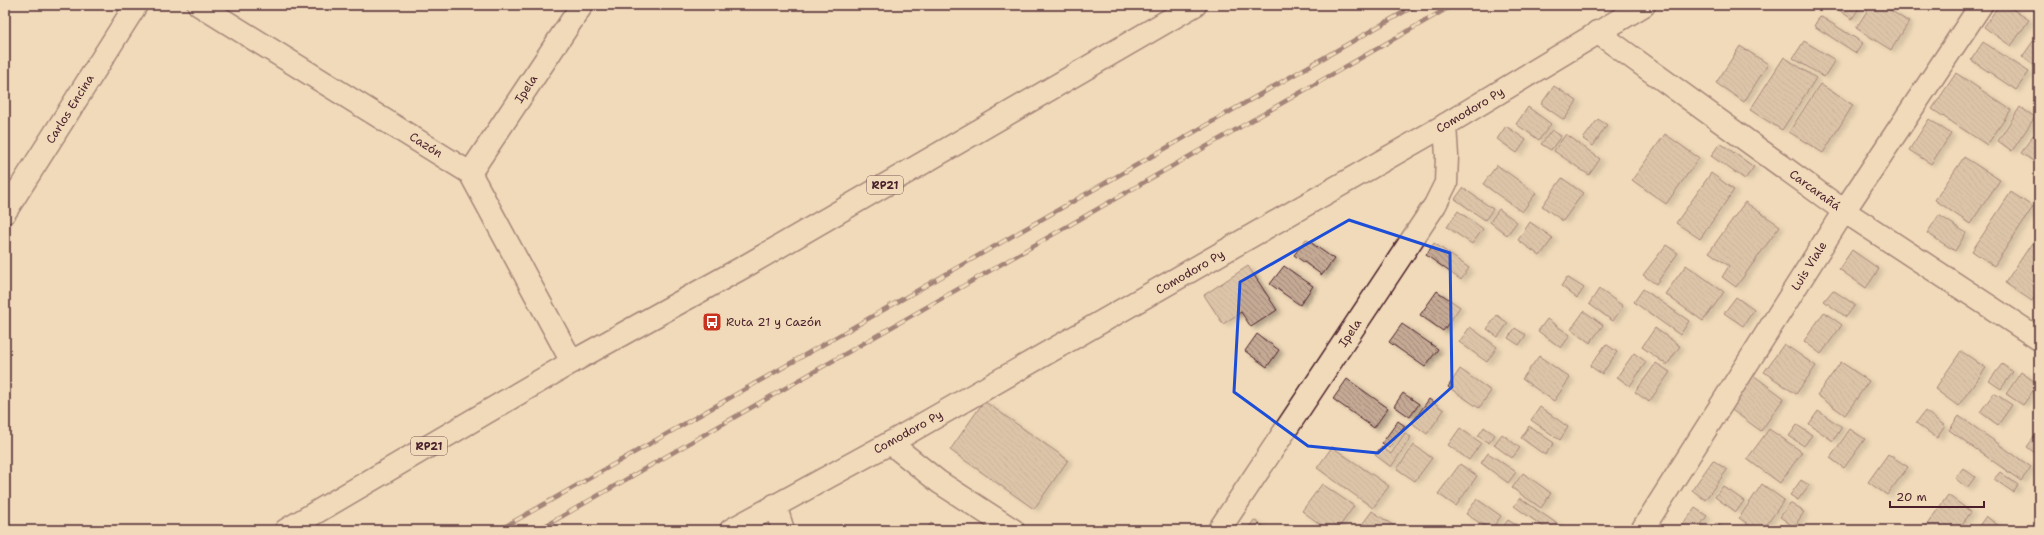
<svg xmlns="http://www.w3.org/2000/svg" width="2044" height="535" viewBox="0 0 2044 535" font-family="'Shantell Sans',sans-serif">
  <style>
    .building { fill: url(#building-back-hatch); stroke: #4a1f2b; filter: url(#shadow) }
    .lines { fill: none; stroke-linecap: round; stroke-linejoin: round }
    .street-casing { stroke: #4a1f2b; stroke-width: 25 }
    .secondary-casing { stroke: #4a1f2b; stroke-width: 25 }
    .primary-casing { stroke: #4a1f2b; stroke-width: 25 }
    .street { stroke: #f0dab9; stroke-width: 22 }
    .secondary { stroke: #f0dab9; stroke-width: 22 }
    .primary { stroke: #f0dab9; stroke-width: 22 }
    .rail-casing { stroke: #4a1f2b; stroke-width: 4.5 }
    .rail { stroke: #f0dab9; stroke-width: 3; stroke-dasharray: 9; stroke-linecap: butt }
    .marked { fill: none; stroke: #1d4ed8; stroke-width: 3; stroke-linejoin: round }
    .labels { text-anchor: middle; stroke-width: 3.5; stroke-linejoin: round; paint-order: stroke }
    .shield { fill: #f0dab9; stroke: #7c5756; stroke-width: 1 }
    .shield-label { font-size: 11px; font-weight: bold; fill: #4a1f2b }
    .street-label { font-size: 12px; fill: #4a1f2b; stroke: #f0dab9 }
    .poi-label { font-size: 12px; fill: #4a1f2b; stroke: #f0dab9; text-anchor: start }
  </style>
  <defs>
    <pattern id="building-back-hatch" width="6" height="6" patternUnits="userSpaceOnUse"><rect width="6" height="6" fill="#c4a994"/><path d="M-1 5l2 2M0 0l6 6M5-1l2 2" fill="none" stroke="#a18979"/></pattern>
    <filter id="shadow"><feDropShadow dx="4.5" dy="2.5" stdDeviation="2" flood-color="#0004"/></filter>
  </defs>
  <rect width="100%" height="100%" fill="#f0dab9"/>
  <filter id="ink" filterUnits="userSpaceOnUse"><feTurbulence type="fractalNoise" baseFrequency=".025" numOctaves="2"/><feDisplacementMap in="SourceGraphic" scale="8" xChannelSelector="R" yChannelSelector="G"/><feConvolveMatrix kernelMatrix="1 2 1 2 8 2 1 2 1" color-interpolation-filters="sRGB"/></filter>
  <g filter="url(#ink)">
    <!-- building -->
    <path class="building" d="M1832,5H1861L1852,19Z
      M1871,5H1882L1909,22L1891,50L1856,28Z
      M1999,5H2006L2029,20L2011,46L1984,27Z
      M1820,16L1863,43L1856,53L1814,26Z
      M2034,40L2039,43V68L2022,57Z
      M1804,41L1835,60L1824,77L1793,58Z
      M1983,42L2029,72L2016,90L1971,60Z
      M1740,46L1768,64L1744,102L1716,83Z
      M1784,57L1816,78L1782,130L1750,110Z
      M1956,73L2011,110L1987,145L1932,109Z
      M1820,84L1853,105L1823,153L1789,132Z
      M1554,86L1577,101L1564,120L1541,104Z
      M1528,107L1551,124L1539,140L1516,124Z
      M2020,107L2035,117L2012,151L1998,141Z
      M1598,119L1607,125L1593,146L1583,139Z
      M1929,119L1951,134L1931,164L1909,150Z
      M1506,126L1526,140L1517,153L1497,139Z
      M1552,130L1561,136L1551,150L1541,144Z
      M1566,134L1600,159L1589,175L1554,151Z
      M1665,134L1699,158L1666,204L1632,180Z
      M2033,135L2039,138V165L2021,153Z
      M1720,143L1754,167L1745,179L1711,156Z
      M1964,157L2000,180L1970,224L1935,200Z
      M1497,165L1536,193L1522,212L1483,184Z
      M1711,173L1734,190L1700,239L1676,223Z
      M1562,178L1583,193L1563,221L1542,206Z
      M1463,188L1493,209L1485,220L1455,199Z
      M2011,192L2033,207L1994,266L1972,251Z
      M1745,202L1780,226L1736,287L1722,277L1729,266L1709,252Z
      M1499,209L1517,222L1507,235L1490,222Z
      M1458,211L1483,229L1472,244L1447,227Z
      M1939,215L1966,233L1955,251L1927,233Z
      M1530,222L1553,238L1540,256L1518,240Z
      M1306,239L1334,259L1322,275L1294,255Z
      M1434,243L1469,268L1461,280L1426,255Z
      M2032,243L2039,247V291L2032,301L2005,283Z
      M1666,245L1678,253L1656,284L1643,275Z
      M1852,250L1879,269L1866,288L1839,269Z
      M1686,265L1724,292L1703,321L1665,294Z
      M1248,266L1277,310L1251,327L1241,312L1223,324L1204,295Z
      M1284,266L1313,286L1300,305L1270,284Z
      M1567,277L1584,288L1577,298L1561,286Z
      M1599,289L1623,306L1613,321L1589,304Z
      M1643,289L1689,321L1680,335L1634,302Z
      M1833,290L1855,305L1846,317L1824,301Z
      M1437,291L1460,307L1443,331L1420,315Z
      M1736,297L1754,310L1743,326L1724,313Z
      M1584,311L1603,325L1590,343L1571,329Z
      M1824,312L1842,325L1821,354L1804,341Z
      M1497,315L1508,323L1498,337L1487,329Z
      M1547,319L1570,335L1561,348L1538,331Z
      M1402,324L1438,349L1425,367L1389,342Z
      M1470,327L1497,347L1487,362L1459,342Z
      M1515,328L1526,335L1519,345L1508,338Z
      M1655,328L1680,346L1667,365L1642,347Z
      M1257,334L1279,350L1267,367L1245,351Z
      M1606,344L1617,352L1602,374L1590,366Z
      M1784,344L1816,366L1796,394L1764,372Z
      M1961,351L1986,368L1958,406L1935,389Z
      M1634,353L1646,362L1630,386L1617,377Z
      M1539,356L1570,378L1554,401L1522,379Z
      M1841,362L1869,381L1845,415L1817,395Z
      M1656,363L1670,372L1649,402L1635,392Z
      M2002,364L2013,372L2001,389L1989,381Z
      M1460,369L1491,391L1479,408L1448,387Z
      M2021,372L2038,384L2023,405L2006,394Z
      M1753,375L1784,398L1761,431L1729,408Z
      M1347,379L1388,408L1374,428L1333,399Z
      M1403,393L1419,404L1410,417L1394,406Z
      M1994,393L2012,405L1998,425L1980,412Z
      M1429,399L1444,410L1427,434L1412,423Z
      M984,401L1068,460L1034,509L950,450Z
      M1540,407L1568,427L1560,440L1531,420Z
      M1818,411L1842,427L1833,441L1809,424Z
      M1925,411L1945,426L1937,438L1916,423Z
      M1959,416L2031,467L2021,481L1949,430Z
      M1398,421L1405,426L1389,448L1382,443Z
      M1797,425L1812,435L1804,446L1789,436Z
      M1529,426L1554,443L1545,455L1521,438Z
      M1484,427L1495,435L1489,443L1478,436Z
      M1460,428L1481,443L1469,460L1448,445Z
      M1769,429L1802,452L1780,483L1747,459Z
      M1850,429L1865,439L1844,468L1830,458Z
      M2039,430V456L2027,447Z
      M1405,433L1411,437L1391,467L1375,455L1381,447L1391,454Z
      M1502,434L1520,448L1512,458L1494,445Z
      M1414,445L1432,458L1415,481L1397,469Z
      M1332,447L1389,486L1373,508L1317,468Z
      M1488,453L1516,472L1508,483L1481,463Z
      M1888,454L1908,467L1887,495L1868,482Z
      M1713,460L1727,470L1705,500L1692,490Z
      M1460,464L1477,476L1456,506L1438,494Z
      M1963,468L1975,477L1967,488L1955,478Z
      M2000,472L2018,485L2013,492L1994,479Z
      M1523,473L1551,493L1541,508L1512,488Z
      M1801,480L1809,485L1798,500L1790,495Z
      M1322,484L1354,506L1337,530H1328L1302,511Z
      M1762,484L1784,500L1763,530H1756L1739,518Z
      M1723,486L1744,501L1736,512L1715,497Z
      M1948,495L1971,512L1958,530H1923Z
      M1520,498L1566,530H1548L1514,506Z
      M1477,499L1501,516L1491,530L1466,514Z
      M1790,503L1804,512L1794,527L1780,517Z
      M1695,508L1707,516L1697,530H1679Z
      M1372,511L1400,530H1358Z
      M1986,516L2000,527L1998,530H1976Z
      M1254,520L1269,530H1247Z
      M1508,520L1519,527L1517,530H1500Z
      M931,523L941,530H926Z
      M1716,523L1726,530H1710Z"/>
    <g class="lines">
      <defs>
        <path id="street" d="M199,5L470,173L572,362
          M1597,32L1844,211L2039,339
          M470,173L582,5
          M5,212L136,5
          M890,443L939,482L1013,530
          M775,505L783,530
          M1219,530L1435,205L1446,183L1447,156L1445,125
          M1642,530L1844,211L1981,5"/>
        <path id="secondary" d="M731,530L890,443L1445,125L1644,5"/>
        <path id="primary" d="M286,530L572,362L749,264L1195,5"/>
      </defs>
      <!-- street casing -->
      <use href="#street" class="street-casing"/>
      <!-- secondary casing -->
      <use href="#secondary" class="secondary-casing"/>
      <!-- primary casing -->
      <use href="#primary" class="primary-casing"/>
      <!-- street -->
      <use href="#street" class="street"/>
      <!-- secondary -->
      <use href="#secondary" class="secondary"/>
      <!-- primary -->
      <use href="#primary" class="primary"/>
      <defs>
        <path id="rail" d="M499,530L1416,5
          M538,530L1453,5"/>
      </defs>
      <!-- rail casing -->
      <use href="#rail" class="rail-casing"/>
      <!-- rail -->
      <use href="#rail" class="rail"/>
    </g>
  </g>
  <!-- marked area -->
  <path d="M0 0H2044V535H0ZM1349,220L1450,253L1452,387L1378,453L1308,446L1234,392L1240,282Z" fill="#f0dab9" fill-opacity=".55" fill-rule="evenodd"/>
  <path class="marked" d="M1349,220L1450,253L1452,387L1378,453L1308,446L1234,392L1240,282Z"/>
  <!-- icons -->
  <defs>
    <symbol id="bus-square" viewBox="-11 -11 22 22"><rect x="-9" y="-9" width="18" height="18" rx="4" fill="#c8321e" stroke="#f0dab9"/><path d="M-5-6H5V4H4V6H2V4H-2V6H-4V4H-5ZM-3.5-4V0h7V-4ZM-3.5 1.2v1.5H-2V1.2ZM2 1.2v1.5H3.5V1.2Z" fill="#fff"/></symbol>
  </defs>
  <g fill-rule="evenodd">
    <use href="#bus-square" x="701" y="311" width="22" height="22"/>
  </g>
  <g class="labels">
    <!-- shield labels -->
    <g class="shield">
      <rect x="867" y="176" width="36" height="18" rx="3"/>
      <rect x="411" y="437" width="36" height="18" rx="3"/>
    </g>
    <g class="shield-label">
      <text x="885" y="189">RP21</text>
      <text x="429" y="450">RP21</text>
    </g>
    <!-- street labels -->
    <g class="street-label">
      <text transform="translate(526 89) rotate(-57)" y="4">Ipela</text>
      <text transform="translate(70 109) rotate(-58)" y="4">Carlos Encina</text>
      <text transform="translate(1470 110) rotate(-31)" y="4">Comodoro Py</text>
      <text transform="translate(426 145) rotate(32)" y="4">Cazón</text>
      <text transform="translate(1815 190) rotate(36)" y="4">Carcarañá</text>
      <text transform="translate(1809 266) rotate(-58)" y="4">Luis Viale</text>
      <text transform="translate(1190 272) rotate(-30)" y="4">Comodoro Py</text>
      <text transform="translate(1350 333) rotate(-56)" y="4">Ipela</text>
      <text transform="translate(908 432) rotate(-29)" y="4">Comodoro Py</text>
    </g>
    <!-- poi labels -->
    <g class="poi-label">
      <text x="726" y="326">Ruta 21 y Cazón</text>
    </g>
  </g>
  <!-- margin -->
  <rect width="2044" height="535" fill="none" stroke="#f0dab9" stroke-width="20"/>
  <rect x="10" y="10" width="2024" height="515" fill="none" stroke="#4a1f2b" stroke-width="1.5" filter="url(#ink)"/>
  <!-- scale -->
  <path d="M1890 501v6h94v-6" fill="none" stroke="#4a1f2b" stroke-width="2"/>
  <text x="1896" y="501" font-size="12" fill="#4a1f2b" stroke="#f0dab9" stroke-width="3" paint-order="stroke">20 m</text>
</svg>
